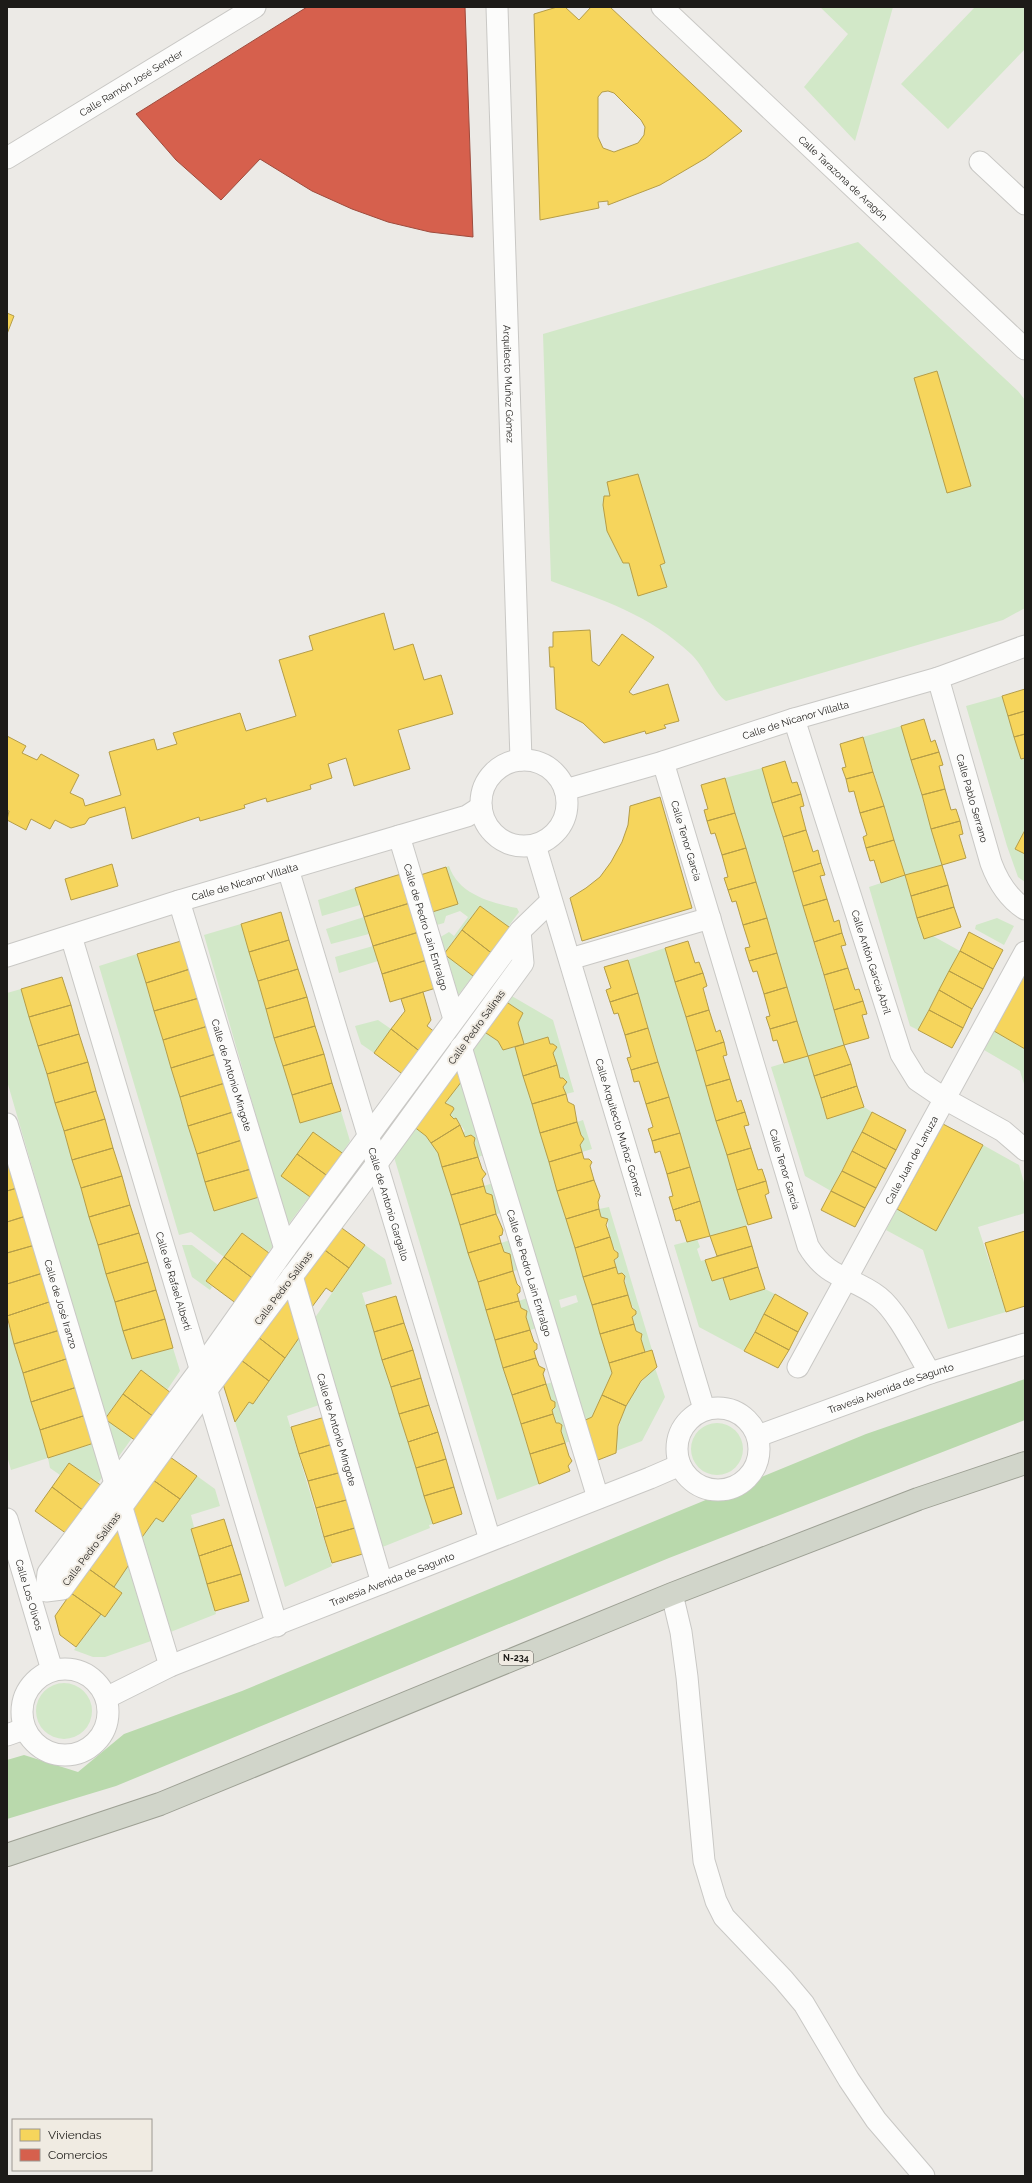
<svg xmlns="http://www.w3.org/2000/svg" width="1032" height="2183" viewBox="0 0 1032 2183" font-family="Raleway,sans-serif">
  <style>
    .green { fill: #d2e8c8; fill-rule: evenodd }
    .forest { fill: #b9d9ac }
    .homes { fill: #f6d55c; stroke: #b59d48; fill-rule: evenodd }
    .shops { fill: #d6604d; stroke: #9e4b3d }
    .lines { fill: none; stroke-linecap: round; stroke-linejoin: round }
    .street-casing { stroke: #c9c8c5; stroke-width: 23 }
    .highway-casing { stroke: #9da094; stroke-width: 24 }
    .street { stroke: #fcfcfb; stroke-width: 21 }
    .highway { stroke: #d1d5ca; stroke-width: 22 }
    .labels { text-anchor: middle; stroke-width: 4; stroke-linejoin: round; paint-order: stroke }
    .shield { fill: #f0ebe2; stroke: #5c5955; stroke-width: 1 }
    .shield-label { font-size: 9px; font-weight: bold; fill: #1d1b18 }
    .street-label { font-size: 10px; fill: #1d1b18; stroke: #f0ebe2 }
  </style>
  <rect width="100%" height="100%" fill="#eceae6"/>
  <!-- green -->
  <path class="green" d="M820,7H893L855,141L804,87L848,34Z
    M975,7H1025V49L948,129L901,84Z
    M858,242L1018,391L1025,400V608L1003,620L726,701C714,693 704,666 691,654C648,614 605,601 551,581L543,334Z
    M1002,696L1021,759L1025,758V830L1015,849L1025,854V882L1018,877L1007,846L966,706Z
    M901,726L942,865L905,876L917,918L933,936L960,951L918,1030L910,1026L869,887L905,875L863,737Z
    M762,768L844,1045L808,1056L827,1119L864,1107L872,1112L831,1191L805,1176L771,1067L807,1056L725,778Z
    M449,866C458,894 491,903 517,908L519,912L508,927L480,906L444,953L473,976L455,999L437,939L449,932L454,936L468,917L460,911L446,916L444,923L433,926L429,913L458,904L446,867Z
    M355,888L360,905L322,916L318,900Z
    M364,917L369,934L331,944L326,929Z
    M997,918L1014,926L1004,945L975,929L976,925Z
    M241,924L300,1123L341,1111L350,1141L313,1199L310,1203L306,1201L285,1229L261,1133L204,935Z
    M373,946L378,961L339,973L335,957Z
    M665,948L748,1225L710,1236L628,960Z
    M137,954L214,1211L259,1197L274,1245L268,1252L242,1233L224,1257L191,1232L179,1235L99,966Z
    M21,989L132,1359L173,1348L180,1371L167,1390L141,1370L105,1418L132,1438L117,1459L7,1081V993Z
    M510,995L553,1020L574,1092L566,1094L563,1087L567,1082L563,1078H560L553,1053L557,1047L553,1044H550L548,1037L524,1044L518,1023L523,1013L505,1001Z
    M378,1020L391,1029L374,1053L361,1044L355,1026Z
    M483,1031L498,1041L503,1050L515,1047L612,1373L592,1417L581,1422L471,1047ZM576,1295L578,1302L561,1308L559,1300Z
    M994,1031L1025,1049V1087L1020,1071L984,1050Z
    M462,1081L484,1155L478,1157L474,1143L475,1138L471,1135L465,1137L463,1133L465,1131L456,1118L454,1119L450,1115L454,1109L453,1107L445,1103Z
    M583,1120L592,1149L582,1152L580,1145L584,1139L581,1135L577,1122Z
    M413,1126L426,1136L438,1153L539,1484L497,1500L394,1157Z
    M983,1145L1019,1165L1025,1186V1213L978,1227L1006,1312L948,1329L923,1250L886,1230L897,1209L936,1231Z
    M493,1183L502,1213L496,1214L492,1195L486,1193L484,1186Z
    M609,1207L652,1350L645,1352L641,1339L642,1334L636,1331L632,1317L636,1314V1311C628,1302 625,1288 625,1276L622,1273L618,1274L614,1260L618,1257V1253C610,1245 607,1231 608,1219L601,1217L599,1209Z
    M697,1239L700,1247L697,1249L701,1261L705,1260L712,1281L723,1278L730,1299L765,1289L775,1294L744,1351L699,1327L674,1245Z
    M510,1240L519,1270L513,1271L510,1254L504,1252L501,1243Z
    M182,1245H192L218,1265L206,1281L212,1287L210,1290L192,1277Z
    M365,1245L385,1259L392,1284L362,1293L433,1524L429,1525L430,1528L380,1548L312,1322Z
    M527,1298L537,1328L530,1330L526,1317L527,1311L521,1308L519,1301Z
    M7,1320L48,1458L94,1443L104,1475L98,1483L69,1463L60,1475L50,1468L48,1458L11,1470L7,1456Z
    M301,1335L322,1404L287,1416L332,1566L285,1587L235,1422L249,1402L253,1404Z
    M655,1368L665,1397L642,1441L616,1451C617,1418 630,1390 655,1368Z
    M553,1382L571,1441L565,1443L561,1431L562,1425L559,1423H556L552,1410L555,1407V1402L551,1400L546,1384Z
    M691 1449a26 26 0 1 1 52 0a26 26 0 1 1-52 0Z
    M197,1476L215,1489L220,1506L191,1515L194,1527L191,1529L216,1614L168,1633L140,1540L156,1518L163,1522Z
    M130,1563L154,1640L105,1657H93L74,1650L101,1614L105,1617L122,1593L114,1587Z
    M36 1711a28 28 0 1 1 56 0a28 28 0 1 1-56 0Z"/>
  <!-- forest -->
  <path class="forest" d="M1025,1379V1420L669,1558L116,1786L7,1819V1760L24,1755L78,1772L124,1734L242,1691L866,1434Z"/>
  <!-- homes -->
  <path class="homes" d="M557,7H565L579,20L591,7H610L742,131L706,158L660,185L608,205V201L598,202L599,208L540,220L534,14ZM608,91L614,93L641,120L645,127L644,135L638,143L614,152L603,148L598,137V97L602,92Z
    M7,313L14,316L7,334Z
    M937,371L971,486L947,493L914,378Z
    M638,474L665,563L660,565L667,587L638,596L629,563H623L607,531L603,505L604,496H610L607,482Z
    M384,613L394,650L413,644L424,680L441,675L453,714L398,730L410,769L354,786L346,758L328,764L332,778L310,785L311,789L267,802L266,798L244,805L245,808L200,821L199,817L132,839L125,807L89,818L85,824L71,828L55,820L50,829L31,819L26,830L7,820L9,811L7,810V736L26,746L22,753L37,760L41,754L79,775L70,793L83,799L85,806L121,795L109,752L154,739L157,750L177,744L173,733L240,713L246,731L296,716L279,660L313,650L309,636Z
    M590,630L592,661L599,666L622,634L654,657L629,692L633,695L668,684L679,721L664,725L666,728L646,734L645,731L604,743L583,723L556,709L554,667H550L549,647H553V632Z
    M1025,689V711L1008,716L1002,696Z
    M1025,711V734L1014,737L1008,716Z
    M924,719L931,742L935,740L939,752L911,760L901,726Z
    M1025,734V758L1021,759L1014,737Z
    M863,737L873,772L846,779L842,768L846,767L840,744Z
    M939,752L943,765L939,766L945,789L922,795L911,760Z
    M785,761L792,783L797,782L801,794L772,803L762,768Z
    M873,772L884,806L860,813L854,791L849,792L846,779Z
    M725,778L735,813L707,821L704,810L708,809L701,785Z
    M945,789L951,810L956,809L960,821L931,829L922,795Z
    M801,794L804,806L800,807L806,830L783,837L772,803Z
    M660,797L692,908L582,941L570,898L586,888L600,877L611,862L622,842L628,825L630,806Z
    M884,806L894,840L866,848L863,837L867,835L860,813Z
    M735,813L746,848L722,855L715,833L711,834L707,821Z
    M960,821L963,834L959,835L966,858L942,865L931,829Z
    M806,830L813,852L818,850L821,863L793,872L783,837Z
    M1025,830V854L1015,849Z
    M894,840L905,875L881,883L874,860L870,861L866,848Z
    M746,848L756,882L728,890L724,878L728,877L722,855Z
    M821,863L825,875L820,876L827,899L803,906L793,872Z
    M112,864L118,886L71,900L65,879Z
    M942,865L948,885L911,896L905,875Z
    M446,867L458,904L429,913L417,876Z
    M401,874L410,903L364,917L355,888Z
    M756,882L767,918L743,925L736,901L732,902L728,890Z
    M948,885L954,907L917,918L911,896Z
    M827,899L834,922L839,920L842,933L814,942L803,906Z
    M410,903L419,932L373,946L364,917Z
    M480,906L513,930L494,955L462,930Z
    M954,907L961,927L924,939L917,918Z
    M281,912L289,940L249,952L241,924Z
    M767,918L777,953L749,961L745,948L750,947L743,925Z
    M462,930L494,955L477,979L444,954Z
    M419,932L427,960L382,974L373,946Z
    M969,932L1003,950L993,969L960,951Z
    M842,933L846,945L841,946L848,968L824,975L814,942Z
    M289,940L298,969L258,981L249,952Z
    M181,941L190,969L146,983L137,954Z
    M688,941L695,963L699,962L703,973L675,982L665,948Z
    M960,951L993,969L983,989L949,971Z
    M777,953L787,987L764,994L757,971L753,972L749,961Z
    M427,960L436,988L390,1002L382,974Z
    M628,960L638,993L610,1002L606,990L611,988L604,967Z
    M848,968L855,990L859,989L863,1001L834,1010L824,975Z
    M190,969L199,998L154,1011L146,983Z
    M298,969L307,997L266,1009L258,981Z
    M949,971L983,989L972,1009L939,990Z
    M703,973L707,986L703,988L709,1010L686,1017L675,982Z
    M1025,973V1049L994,1031Z
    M62,977L71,1005L29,1017L21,989Z
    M787,987L797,1021L770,1029L766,1017L770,1016L764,994Z
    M939,990L972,1009L963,1028L929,1010Z
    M423,992L431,1020L427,1026L436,1033L422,1053L391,1029L405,1011L401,999Z
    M638,993L648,1028L625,1035L618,1013L614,1014L610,1002Z
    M307,997L315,1026L274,1038L266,1009Z
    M199,998L208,1026L163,1040L154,1011Z
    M505,1001L523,1013L518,1023L524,1044L503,1050L498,1041L483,1031Z
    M863,1001L867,1014L862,1015L869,1038L844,1045L834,1010Z
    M71,1005L79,1034L38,1046L29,1017Z
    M709,1010L716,1032L720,1030L724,1042L696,1051L686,1017Z
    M929,1010L963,1028L952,1048L918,1030Z
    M797,1021L808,1056L784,1063L777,1040L773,1041L770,1029Z
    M208,1026L216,1054L171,1068L163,1040Z
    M315,1026L324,1054L283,1066L274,1038Z
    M648,1028L658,1062L631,1070L627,1058L631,1057L625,1035Z
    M391,1029L422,1053L405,1076L374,1053Z
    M79,1034L88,1062L47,1074L38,1046Z
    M548,1037L550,1044H553L557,1047L553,1053L557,1065L523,1076L515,1047Z
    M724,1042L727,1055L723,1056L730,1079L706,1086L696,1051Z
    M844,1045L851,1064L814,1076L808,1056Z
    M216,1054L225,1083L180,1097L171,1068Z
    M324,1054L332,1083L292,1095L283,1066Z
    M88,1062L96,1091L55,1103L47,1074Z
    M658,1062L669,1097L646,1104L639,1081L634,1082L631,1070Z
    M851,1064L857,1086L821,1098L814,1076Z
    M557,1065L560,1078H563L567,1082L563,1087L566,1094L532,1104L523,1076Z
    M457,1067L462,1081L445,1103L453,1107L454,1109L450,1115L454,1119L456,1118L460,1125L431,1143L426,1136L413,1126Z
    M730,1079L737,1102L741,1100L745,1112L716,1121L706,1086Z
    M225,1083L233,1112L188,1126L180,1097Z
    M332,1083L341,1111L300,1123L292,1095Z
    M857,1086L864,1107L827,1119L821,1098Z
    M96,1091L105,1119L64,1131L55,1103Z
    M566,1094L568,1102L574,1105L577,1122L540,1133L532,1104Z
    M669,1097L680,1133L652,1141L648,1129L653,1127L646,1104Z
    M233,1112L242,1140L197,1154L188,1126Z
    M745,1112L749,1125L744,1126L751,1148L727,1155L716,1121Z
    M872,1112L906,1130L896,1150L862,1132Z
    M105,1119L113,1148L72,1160L64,1131Z
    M577,1122L581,1135L584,1139L580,1145L582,1152L549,1162L540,1133Z
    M943,1124L983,1145L936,1231L897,1209Z
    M460,1125L465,1137L471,1135L475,1138L474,1143L478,1157L442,1167L438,1153L431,1143Z
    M313,1132L345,1155L329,1177L297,1154Z
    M862,1132L896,1150L886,1169L852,1151Z
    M680,1133L690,1167L667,1174L660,1151L655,1153L652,1141Z
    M242,1140L251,1169L205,1182L197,1154Z
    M113,1148L122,1176L81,1188L72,1160Z
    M751,1148L758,1170L762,1169L766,1181L737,1190L727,1155Z
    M852,1151L886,1169L876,1188L842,1171Z
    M582,1152L584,1159H589L592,1162L590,1166L594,1180L557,1191L549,1162Z
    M297,1154L329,1177L313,1199L281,1176Z
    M478,1157L482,1169L486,1174L482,1179L484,1186L451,1195L442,1167Z
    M7,1160L17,1188L7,1191Z
    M690,1167L700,1201L673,1210L669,1197L673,1196L667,1174Z
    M251,1169L259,1197L214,1211L205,1182Z
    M842,1171L876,1188L865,1208L831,1191Z
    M122,1176L130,1205L89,1217L81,1188Z
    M594,1180L600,1196L598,1202L599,1209L566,1219L557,1191Z
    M766,1181L769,1193L765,1195L772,1218L748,1225L737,1190Z
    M484,1186L486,1193L492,1195L496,1214L460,1225L451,1195Z
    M17,1188L26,1216L7,1222V1191Z
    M831,1191L865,1208L855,1227L821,1210Z
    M700,1201L710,1236L687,1242L680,1220L676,1221L673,1210Z
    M130,1205L139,1233L98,1245L89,1217Z
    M599,1209L601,1217L608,1219L606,1225L610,1237L575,1248L566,1219Z
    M496,1214L503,1230L502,1235L499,1236L501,1243L468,1253L460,1225Z
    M26,1216L35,1245L7,1253V1222Z
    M339,1226L365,1245L349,1268L322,1248Z
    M746,1226L752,1246L717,1256L710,1236Z
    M1025,1231V1306L1006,1312L985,1243Z
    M139,1233L148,1262L106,1274L98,1245Z
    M242,1233L273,1256L255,1280L224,1257Z
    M610,1237L614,1250L618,1253V1257L614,1260L616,1267L583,1277L575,1248Z
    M501,1243L504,1252L510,1254L513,1271L478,1282L468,1253Z
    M35,1245L43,1273L7,1284V1253Z
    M752,1246L758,1267L712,1281L705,1260Z
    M322,1248L349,1268L332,1292L326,1288L309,1311L300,1279Z
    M224,1257L255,1280L237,1304L206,1281Z
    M148,1262L156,1290L115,1302L106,1274Z
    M616,1267L618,1274L622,1273L625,1276L624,1281L628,1295L592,1305L583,1277Z
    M758,1267L765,1289L730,1300L723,1278Z
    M513,1271L517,1284L520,1287V1292L517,1294L519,1301L486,1310L478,1282Z
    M43,1273L52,1301L7,1316V1284Z
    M156,1290L165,1319L123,1331L115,1302Z
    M775,1294L808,1313L798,1332L764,1314Z
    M289,1295L301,1335L285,1358L258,1337Z
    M628,1295L632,1308L636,1311V1314L632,1317L634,1324L600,1334L592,1305Z
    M396,1296L404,1323L374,1332L366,1305Z
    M52,1301L60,1330L14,1344L7,1316Z
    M519,1301L521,1308L527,1311L526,1317L530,1330L495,1340L486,1310Z
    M764,1314L798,1332L789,1350L755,1332Z
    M165,1319L173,1348L132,1359L123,1331Z
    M404,1323L413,1350L382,1360L374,1332Z
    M634,1324L636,1331L642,1334L641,1339L645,1352L609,1363L600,1334Z
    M60,1330L69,1358L23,1373L14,1344Z
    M530,1330L534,1342L537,1344V1349L534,1351L536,1358L503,1368L495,1340Z
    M755,1332L789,1350L778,1368L744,1351Z
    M258,1337L285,1358L269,1381L241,1360Z
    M413,1350L421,1378L391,1387L382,1360Z
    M652,1350L657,1367L641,1381L626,1406L602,1395L612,1373L609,1363Z
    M69,1358L77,1387L31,1402L23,1373Z
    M536,1358L539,1366L545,1369L543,1374L546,1384L512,1395L503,1368Z
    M241,1360L269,1381L253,1404L249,1402L235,1422L223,1384Z
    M141,1370L171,1393L154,1417L123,1394Z
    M421,1378L429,1405L399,1414L391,1387Z
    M546,1384L551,1400L555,1402V1407L552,1410L553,1414L521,1424L512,1395Z
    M77,1387L86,1415L40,1430L31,1402Z
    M123,1394L154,1417L136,1441L105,1419Z
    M602,1395L626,1406L618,1426L616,1453L593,1462L581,1422L592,1417Z
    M429,1405L438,1432L408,1442L399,1414Z
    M553,1414L556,1423H559L562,1425L561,1431L565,1443L530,1454L521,1424Z
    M86,1415L94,1443L48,1458L40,1430Z
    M325,1417L333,1444L299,1454L291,1427Z
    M438,1432L446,1459L416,1468L408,1442Z
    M565,1443L569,1456L572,1461L568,1466L570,1471L539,1484L530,1454Z
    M333,1444L342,1472L308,1481L299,1454Z
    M170,1457L197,1476L180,1499L153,1480Z
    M446,1459L454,1487L424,1496L416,1468Z
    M69,1463L102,1486L84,1511L52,1487Z
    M342,1472L350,1499L316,1508L308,1481Z
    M153,1480L180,1499L163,1522L156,1518L140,1540L131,1510Z
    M52,1487L84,1511L67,1534L35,1511Z
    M454,1487L462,1514L433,1524L424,1496Z
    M350,1499L358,1527L324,1537L316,1508Z
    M224,1519L232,1545L199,1556L191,1529Z
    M119,1525L130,1563L114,1587L89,1569Z
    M358,1527L366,1553L332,1563L324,1537Z
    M232,1545L241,1574L207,1584L199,1556Z
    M89,1569L122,1593L105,1617L71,1593Z
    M241,1574L249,1601L215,1611L207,1584Z
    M71,1593L101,1614L76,1647L60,1635L55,1616Z"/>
  <!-- shops -->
  <path class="shops" d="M307,7H465L473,237L430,232L388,222L352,209L312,191L260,159L221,200L176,160L136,114Z"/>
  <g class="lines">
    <defs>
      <g id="street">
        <path id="s1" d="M497,7L521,760"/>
        <path id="s2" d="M662,7L1025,349"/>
        <path id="s3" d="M7,158L255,7"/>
        <path d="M980,162L1025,204"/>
        <path id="s4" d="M938,678L991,863C998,882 1008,898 1025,909"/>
        <path id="s5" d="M794,719L901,1054L917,1080L945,1099L1003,1131L1025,1150"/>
        <circle cx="524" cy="803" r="43"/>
        <path id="s6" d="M663,762L808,1246C828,1280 852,1276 879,1297C898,1312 917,1352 930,1373"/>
        <path id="s7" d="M565,790L663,762L794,719L938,678L1025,646"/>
        <path id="s8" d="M399,836L454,1019"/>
        <path id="s9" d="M535,845L704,1409"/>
        <path id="s10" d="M288,869L490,1540"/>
        <path id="s11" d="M179,901L285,1249"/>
        <path d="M520,931L523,963L378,1162L206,1391L62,1589L46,1591L48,1573L199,1371L285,1249L520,931L551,901"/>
        <path id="s12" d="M71,936L277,1626"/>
        <path id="s13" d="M7,956L179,901L467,816L481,807"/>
        <path d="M570,959L710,918"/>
        <path id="s14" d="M461,1047L598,1498"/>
        <path id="s15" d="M7,1124L115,1483"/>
        <path id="s16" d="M292,1276L382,1583"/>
        <path id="s17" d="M798,1367L1025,952"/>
        <circle cx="718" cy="1449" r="41"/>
        <path id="s18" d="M758,1436L930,1373L1025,1344"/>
        <path d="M122,1508L170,1666"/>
        <path id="s19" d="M7,1519L52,1670"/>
        <path d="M672,1594L681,1632L687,1677L704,1861L716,1901L724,1917L783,1979L804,2004L849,2080L876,2120L924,2176"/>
        <circle cx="65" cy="1712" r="43"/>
        <path id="s20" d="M106,1698L170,1666L650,1478L680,1465"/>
        <path d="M7,1735L24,1729"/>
      </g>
      <path id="highway" d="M7,1855L160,1804L672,1594L918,1499L1025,1463"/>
    </defs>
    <!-- street casing -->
    <use href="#street" class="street-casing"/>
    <!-- highway casing -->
    <use href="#highway" class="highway-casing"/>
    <!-- street -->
    <use href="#street" class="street"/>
    <!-- highway -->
    <use href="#highway" class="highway"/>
  </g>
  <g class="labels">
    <!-- shield labels -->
    <rect class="shield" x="499" y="1651" width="34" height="14" rx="3"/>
    <g class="shield-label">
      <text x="516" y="1661">N-234</text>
    </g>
    <!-- street labels -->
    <g class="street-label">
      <text dy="4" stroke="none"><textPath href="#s3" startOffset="145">Calle Ramón José Sender</textPath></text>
      <text dy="4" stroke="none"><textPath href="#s2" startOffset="249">Calle Tarazona de Aragón</textPath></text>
      <text dy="4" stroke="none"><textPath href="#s1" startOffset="377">Arquitecto Muñoz Gómez</textPath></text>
      <text dy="4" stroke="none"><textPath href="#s7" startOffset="241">Calle de Nicanor Villalta</textPath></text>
      <text dy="4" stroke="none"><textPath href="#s4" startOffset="125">Calle Pablo Serrano</textPath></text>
      <text dy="4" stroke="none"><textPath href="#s6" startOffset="82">Calle Tenor García</textPath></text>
      <text dy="4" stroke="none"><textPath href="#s13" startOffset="249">Calle de Nicanor Villalta</textPath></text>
      <text dy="4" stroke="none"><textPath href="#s8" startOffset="95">Calle de Pedro Laín Entralgo</textPath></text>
      <text dy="4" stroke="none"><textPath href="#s5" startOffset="255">Calle Antón García Abril</textPath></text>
      <text transform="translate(476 1027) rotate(-54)" y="4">Calle Pedro Salinas</text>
      <text dy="4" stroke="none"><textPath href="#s11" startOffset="182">Calle de Antonio Mingote</textPath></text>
      <text dy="4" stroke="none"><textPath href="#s9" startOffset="295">Calle Arquitecto Muñoz Gómez</textPath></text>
      <text dy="4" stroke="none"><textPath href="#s17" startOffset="236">Calle Juan de Lanuza</textPath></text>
      <text dy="4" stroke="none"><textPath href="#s6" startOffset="425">Calle Tenor García</textPath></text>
      <text dy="4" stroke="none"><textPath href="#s10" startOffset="350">Calle de Antonio Gargallo</textPath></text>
      <text dy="4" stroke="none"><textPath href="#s14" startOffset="236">Calle de Pedro Laín Entralgo</textPath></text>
      <text dy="4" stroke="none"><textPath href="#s12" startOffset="360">Calle de Rafael Alberti</textPath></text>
      <text transform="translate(283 1288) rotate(-53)" y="4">Calle Pedro Salinas</text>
      <text dy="4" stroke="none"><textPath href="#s15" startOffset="188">Calle de José Iranzo</textPath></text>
      <text dy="4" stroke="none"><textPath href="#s18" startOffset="141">Travesía Avenida de Sagunto</textPath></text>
      <text dy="4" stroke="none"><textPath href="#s16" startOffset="160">Calle de Antonio Mingote</textPath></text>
      <text transform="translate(91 1549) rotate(-53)" y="4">Calle Pedro Salinas</text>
      <text dy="4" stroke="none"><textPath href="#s20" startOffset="310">Travesía Avenida de Sagunto</textPath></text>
      <text dy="4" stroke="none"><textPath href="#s19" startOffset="79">Calle Los Olivos</textPath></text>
    </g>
  </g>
  <!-- border -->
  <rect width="1032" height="2183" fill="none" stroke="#1d1b18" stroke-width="16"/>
  <!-- legend -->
  <rect x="12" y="2119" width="140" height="52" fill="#f0ebe2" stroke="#9c9891"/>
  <rect x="20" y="2129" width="20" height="12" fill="#f6d55c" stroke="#9c9891"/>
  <text x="48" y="2139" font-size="12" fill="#1d1b18">Viviendas</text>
  <rect x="20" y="2149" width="20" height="12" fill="#d6604d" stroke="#9c9891"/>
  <text x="48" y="2159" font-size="12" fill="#1d1b18">Comercios</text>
</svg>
